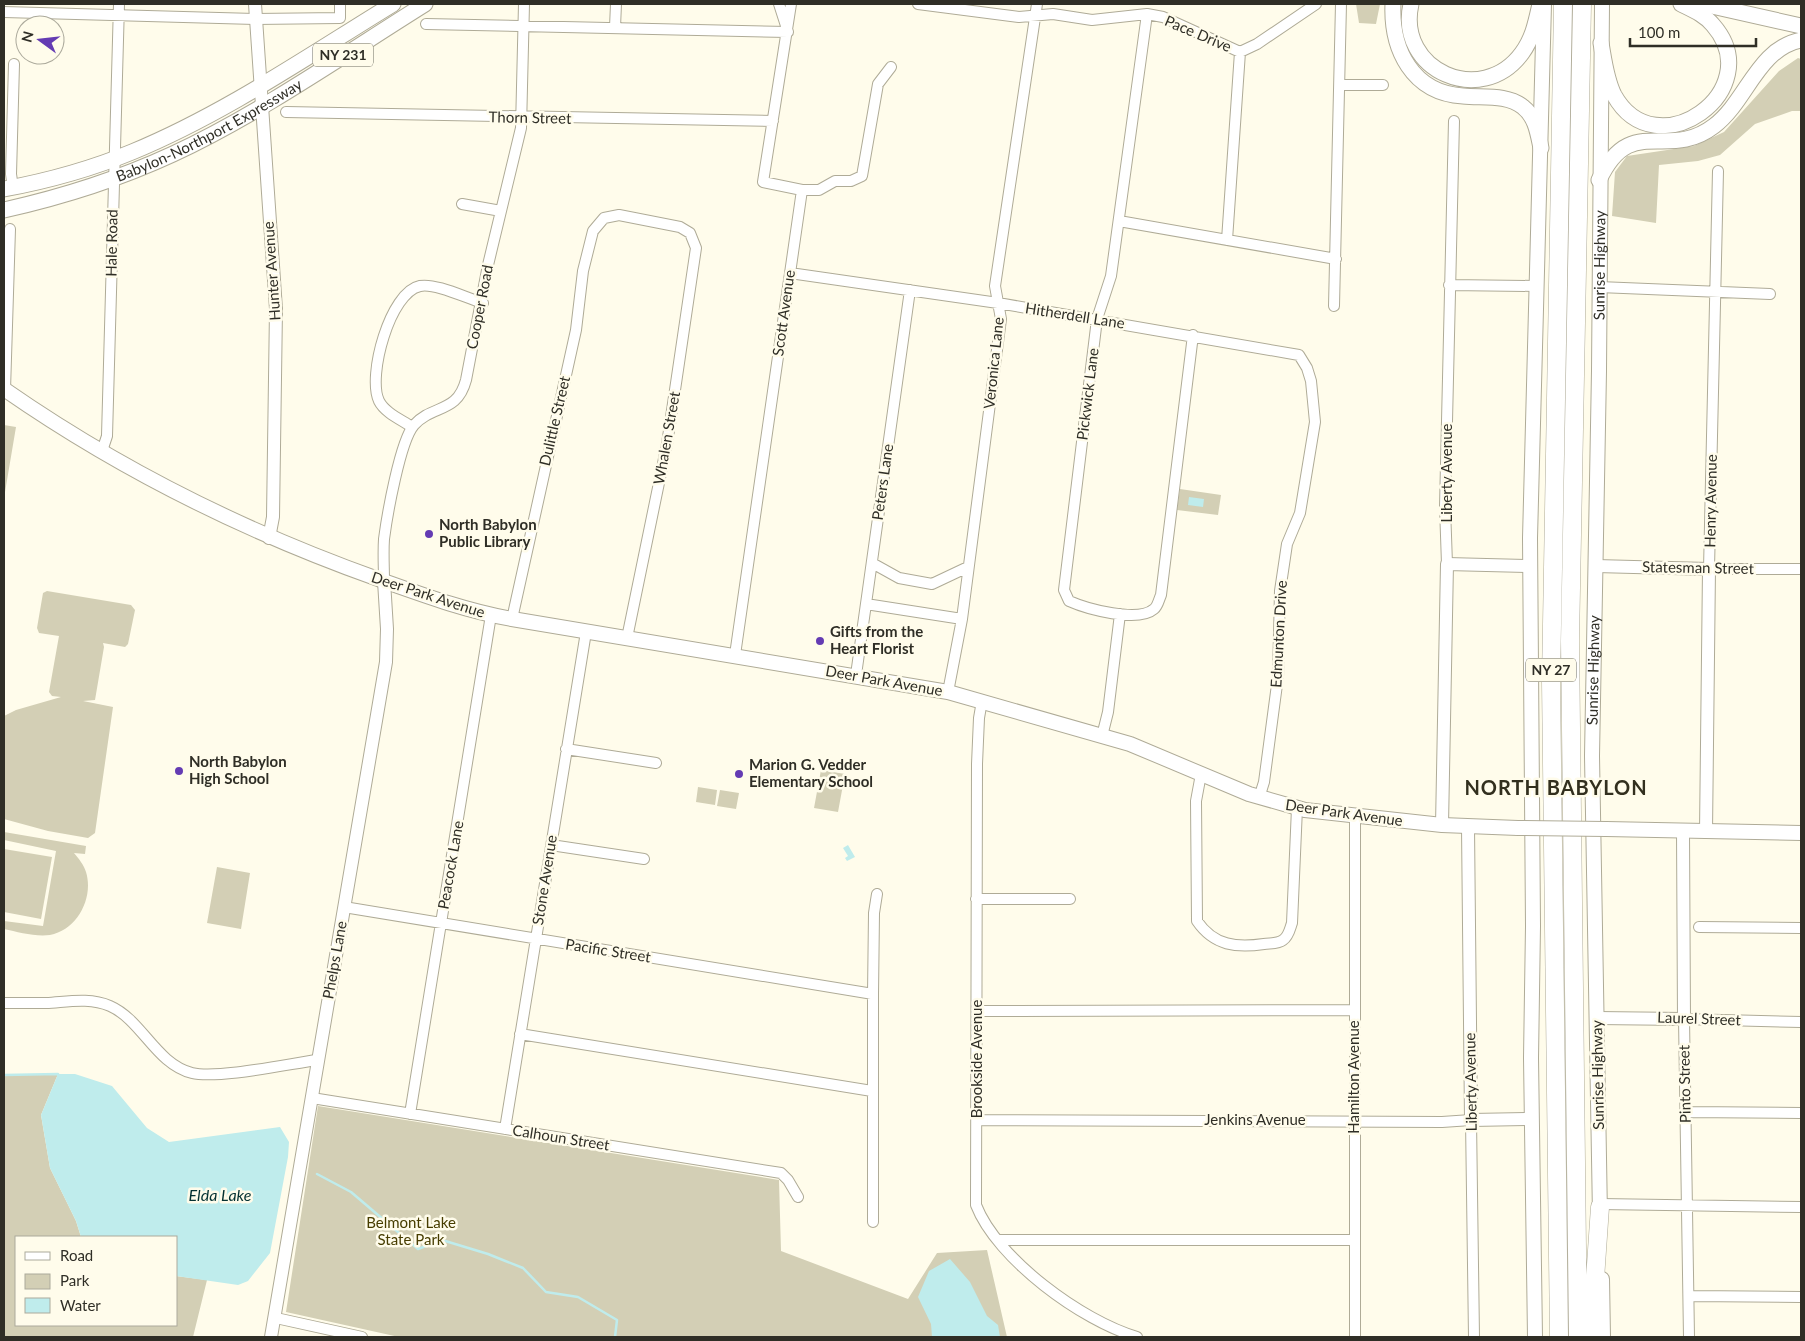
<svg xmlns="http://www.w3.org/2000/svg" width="1805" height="1341" viewBox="0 0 1805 1341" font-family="Lato,sans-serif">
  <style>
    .green { fill: #d3cfb5 }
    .water { fill: #bfecec }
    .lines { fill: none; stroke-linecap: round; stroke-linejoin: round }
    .stream { stroke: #bfecec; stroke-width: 2.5 }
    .minor-casing { stroke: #afab97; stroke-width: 12 }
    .tertiary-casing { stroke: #afab97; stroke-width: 14 }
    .secondary-casing { stroke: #afab97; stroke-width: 16 }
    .primary-casing { stroke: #afab97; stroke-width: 17 }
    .motorway-casing { stroke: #afab97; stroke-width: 19 }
    .minor { stroke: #fff; stroke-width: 10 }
    .tertiary { stroke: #fff; stroke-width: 12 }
    .secondary { stroke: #fff; stroke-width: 14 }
    .primary { stroke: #fff; stroke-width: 15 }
    .motorway { stroke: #fff; stroke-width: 18 }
    .secondary-bridge-casing { stroke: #afab97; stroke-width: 16; stroke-linecap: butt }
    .secondary-bridge { stroke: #fff; stroke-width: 14 }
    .poi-dot { fill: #643bb3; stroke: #fffceb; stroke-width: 2 }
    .labels { text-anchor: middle; stroke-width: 5; stroke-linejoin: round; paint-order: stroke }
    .shield { fill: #fffceb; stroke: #6d6c61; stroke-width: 1 }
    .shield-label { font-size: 14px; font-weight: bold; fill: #2f2e26 }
    .street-label { font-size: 15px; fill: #2f2e26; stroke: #fffceb }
    .poi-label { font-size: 15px; font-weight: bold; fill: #2f2e26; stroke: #fffceb; text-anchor: start }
    .park-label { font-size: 15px; fill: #473d00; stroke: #fffceb }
    .water-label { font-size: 16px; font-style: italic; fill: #043132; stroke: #fffceb }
    .district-label { font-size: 20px; font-weight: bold; letter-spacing: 1px; fill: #322f1e; stroke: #fffceb }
  </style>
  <rect width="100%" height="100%" fill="#fffceb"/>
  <!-- green -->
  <path class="green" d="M1356,4H1380L1376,24L1359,23Z
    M1798,58L1801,59V111H1792L1755,124L1720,155L1698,161L1659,165L1656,223L1612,216L1615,172L1627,156L1694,146L1724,132L1779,71Z
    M4,425L16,427L4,498Z
    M1180,489L1221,495L1218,515L1177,510Z
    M47,591L131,605L135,610L128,644L125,647L103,643L104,647L95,700L83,701L113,707L95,833L88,838L48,831L4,819V716L16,710L61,697L52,696L49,692L59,636L39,633L37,628L43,593Z
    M821,770L845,774L838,812L814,808Z
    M698,787L717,790L715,805L696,802Z
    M720,790L739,793L736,809L717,806Z
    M4,832L86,846L85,854L74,853C79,859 84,865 86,872C94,898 77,930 50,935C35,937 18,932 4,929V921L43,926L56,851L4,840Z
    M4,849L52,857L41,919L4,912Z
    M217,867L250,873L241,929L207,923Z
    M4,1074H58L41,1115L50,1168L76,1221L81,1237H16V1325H176V1276L207,1280L193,1337H4Z
    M318,1106L779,1180L781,1251L908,1299L937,1253L987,1250L1007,1337H399L286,1312Z"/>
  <!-- water -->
  <path class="water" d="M1189,497L1204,499L1203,507L1188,505Z
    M848,845L855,857L847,861L845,858L848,856L843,848Z
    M58,1074H75L112,1086L147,1128L169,1142L280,1127L289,1142L288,1157L270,1253L248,1281L238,1285L176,1276V1237H81L76,1221L50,1168L41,1115Z
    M950,1259L970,1282L987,1316L998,1325L1000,1337H932L931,1324L918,1297L929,1271Z"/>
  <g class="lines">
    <!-- stream -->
    <path class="stream" d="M4,1075L58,1074L59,1076
      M317,1174L351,1192L418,1249L442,1240L488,1254L523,1268L546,1292L578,1297L617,1320L615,1337"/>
    <defs>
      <path id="minor" d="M791,4L763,182L802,190H819L835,181H851L862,176L878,84L891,67
        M918,4L1019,17L1053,14L1092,20L1147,14L1163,17L1240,52L1257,44L1316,4
        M4,12L255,19L340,18V4
        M1147,14L1111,276L1097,319L1064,590L1069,601C1087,609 1138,623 1154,609C1158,606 1159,599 1161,595L1193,335
        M426,24L788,32L779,4
        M615,27L616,4
        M1340,85H1383
        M286,112L773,121
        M1718,171L1709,569H1801
        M13,188L11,174L14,64
        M462,204L501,211
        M1119,221L1336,259
        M1227,240L1240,52
        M790,273L998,303L1299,355L1307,368L1311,381L1315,422L1300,513L1287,544L1280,591L1278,677L1264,782L1259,798
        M1449,285L1535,286
        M1599,287L1770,294
        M1334,306L1341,4
        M5,390L10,229
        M412,427C402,420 385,413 379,401C367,376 390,292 420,286C436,283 466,298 483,303
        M102,451L107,436L119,4
        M872,563L899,578L932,584L968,567
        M1447,564L1445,507L1454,121
        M384,581C384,567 383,553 384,539C387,516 400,441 414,425C433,404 457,414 466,380L488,265L521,128L524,4
        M866,604L962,619
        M512,619L576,330L583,271L593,231L604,218L619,215L680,227L690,233L696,248L667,444L627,638
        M735,655L802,190
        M856,675L910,290
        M948,692L962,619L1001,319L995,286L1037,4
        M982,701L979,718L977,764L976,1205C997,1259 1082,1321 1137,1337
        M1102,736L1108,712L1120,614
        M566,749L656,763
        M1201,774L1196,801L1197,921C1214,946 1237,948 1264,944C1270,943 1278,944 1283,940C1289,936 1290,928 1292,923L1297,808
        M551,845L644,859
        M976,899H1070
        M344,907L873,994
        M1699,927L1801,928
        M4,1003C18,1003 32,1003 46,1003C67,1002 89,997 110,1006C142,1020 156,1064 192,1073C218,1079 288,1064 317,1060
        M977,1011L1354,1010
        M520,1034L872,1091
        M312,1098L781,1173L788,1180L798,1197
        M1686,1112L1801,1113
        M410,1114L491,615
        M977,1120L1442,1122L1471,1120L1474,1337
        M505,1129L586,632
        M1600,1204L1801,1207
        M873,1222V994L874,913L877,894
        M998,1240H1354
        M1689,1296L1801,1297
        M276,1318L362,1337
        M1355,1337V817
        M1689,1337L1684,1019L1801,1022"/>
      <path id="tertiary" d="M255,4L276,309L273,517L269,538
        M1596,566L1709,569L1706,832
        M1442,825L1447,564L1530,566
        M1468,827L1471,1120L1532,1119
        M1597,1018L1684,1019L1683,831
        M271,1337L386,662L387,629L384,581"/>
      <g id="secondary">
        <path d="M4,389C119,469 246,532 378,579C423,595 466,611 512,619L948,692L1130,744L1249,794L1305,810L1442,825L1518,828"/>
        <path d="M1606,829L1801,833"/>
        <path id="s1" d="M1600,1215L1592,756L1599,371L1602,4"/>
        <path d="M1602,1279L1603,1337"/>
        <path d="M1535,1337L1531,1058L1533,926L1530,538L1544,4"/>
      </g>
      <g id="primary">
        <path d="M1393,4C1391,49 1412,93 1463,96C1483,98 1507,94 1523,107C1536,117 1538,134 1541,148"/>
        <path d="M1411,4C1396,71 1482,108 1522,53C1533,38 1536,22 1540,4"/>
        <path d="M1703,4L1801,26"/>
        <path d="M1601,43C1604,60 1606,79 1614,95C1656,171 1770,90 1713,25C1705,15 1693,10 1681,4"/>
        <path d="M1599,180C1631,112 1667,162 1714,126C1747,101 1757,49 1801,40"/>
        <path d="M4,189C47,181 91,169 132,152C224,114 308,56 393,4"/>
        <path id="s2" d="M4,210C62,197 119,179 173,154C259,114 345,54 425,4"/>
      </g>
      <path id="motorway" d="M1559,1337L1551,681L1563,4
        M1578,1337L1570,641L1582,4
        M1591,1337L1600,1207"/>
    </defs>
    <!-- minor casing -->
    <use href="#minor" class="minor-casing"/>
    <!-- tertiary casing -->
    <use href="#tertiary" class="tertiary-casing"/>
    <!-- secondary casing -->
    <use href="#secondary" class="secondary-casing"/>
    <!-- primary casing -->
    <use href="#primary" class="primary-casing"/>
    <!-- motorway casing -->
    <use href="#motorway" class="motorway-casing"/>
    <!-- minor -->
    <use href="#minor" class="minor"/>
    <!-- tertiary -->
    <use href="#tertiary" class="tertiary"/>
    <!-- secondary -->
    <use href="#secondary" class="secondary"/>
    <!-- primary -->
    <use href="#primary" class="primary"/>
    <!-- motorway -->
    <use href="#motorway" class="motorway"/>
    <defs>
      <path id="secondary-bridge" d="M1518,828L1606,829"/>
    </defs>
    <!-- secondary-bridge casing -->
    <use href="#secondary-bridge" class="secondary-bridge-casing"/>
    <!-- secondary-bridge -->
    <use href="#secondary-bridge" class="secondary-bridge"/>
  </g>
  <!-- markers -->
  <g class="poi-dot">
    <circle cx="429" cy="534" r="5"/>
    <circle cx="820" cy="641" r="5"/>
    <circle cx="179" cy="771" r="5"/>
    <circle cx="739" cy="774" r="5"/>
  </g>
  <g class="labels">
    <!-- shield labels -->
    <g class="shield">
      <rect x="313" y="43.5" width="60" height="23" rx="4"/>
      <rect x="1526" y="658.5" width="50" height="23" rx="4"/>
    </g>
    <g class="shield-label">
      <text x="343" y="60">NY 231</text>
      <text x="1551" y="675">NY 27</text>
    </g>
    <!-- street labels -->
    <g class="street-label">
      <text transform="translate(1198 34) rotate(23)" y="5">Pace Drive</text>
      <text transform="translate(530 118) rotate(1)" y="5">Thorn Street</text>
      <text dy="5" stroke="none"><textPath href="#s2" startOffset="221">Babylon-Northport Expressway</textPath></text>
      <text transform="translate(112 243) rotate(-89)" y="5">Hale Road</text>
      <text dy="5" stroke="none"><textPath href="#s1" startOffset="950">Sunrise Highway</textPath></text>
      <text transform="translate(272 271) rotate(-94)" y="5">Hunter Avenue</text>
      <text transform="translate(480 307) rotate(-79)" y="5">Cooper Road</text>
      <text transform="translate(784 313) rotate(-82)" y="5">Scott Avenue</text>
      <text transform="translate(1075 316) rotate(9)" y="5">Hitherdell Lane</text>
      <text transform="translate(994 363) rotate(-84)" y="5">Veronica Lane</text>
      <text transform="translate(1088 394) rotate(-83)" y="5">Pickwick Lane</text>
      <text transform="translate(555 421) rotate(-77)" y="5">Dulittle Street</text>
      <text transform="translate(667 438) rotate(-80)" y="5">Whalen Street</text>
      <text transform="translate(1447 473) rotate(-90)" y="5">Liberty Avenue</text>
      <text transform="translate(883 482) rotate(-82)" y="5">Peters Lane</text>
      <text transform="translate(1711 501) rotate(-89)" y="5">Henry Avenue</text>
      <text transform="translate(1698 568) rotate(1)" y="5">Statesman Street</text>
      <text transform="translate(428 595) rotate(18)" y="5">Deer Park Avenue</text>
      <text transform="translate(1279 634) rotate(-87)" y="5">Edmunton Drive</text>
      <text dy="5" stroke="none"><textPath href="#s1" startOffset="545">Sunrise Highway</textPath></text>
      <text transform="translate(884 681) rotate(10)" y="5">Deer Park Avenue</text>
      <text transform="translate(1344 813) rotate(8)" y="5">Deer Park Avenue</text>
      <text transform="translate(451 865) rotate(-80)" y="5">Peacock Lane</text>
      <text transform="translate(545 880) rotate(-81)" y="5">Stone Avenue</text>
      <text transform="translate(608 951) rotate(9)" y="5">Pacific Street</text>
      <text transform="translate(335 960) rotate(-80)" y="5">Phelps Lane</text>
      <text transform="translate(1699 1019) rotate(2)" y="5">Laurel Street</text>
      <text transform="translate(977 1059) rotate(-90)" y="5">Brookside Avenue</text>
      <text transform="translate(1598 1075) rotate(-91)" y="5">Sunrise Highway</text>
      <text transform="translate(1354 1077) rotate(-90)" y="5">Hamilton Avenue</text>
      <text transform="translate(1471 1082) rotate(-91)" y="5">Liberty Avenue</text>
      <text transform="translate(1685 1084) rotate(-91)" y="5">Pinto Street</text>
      <text x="1255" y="1125">Jenkins Avenue</text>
      <text transform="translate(561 1138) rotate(9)" y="5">Calhoun Street</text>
    </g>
    <!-- poi labels -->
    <g class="poi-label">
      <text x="439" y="530">North Babylon<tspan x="439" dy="17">Public Library</tspan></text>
      <text x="830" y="637">Gifts from the<tspan x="830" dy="17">Heart Florist</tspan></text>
      <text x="189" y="767">North Babylon<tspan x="189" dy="17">High School</tspan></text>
      <text x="749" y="770">Marion G. Vedder<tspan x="749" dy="17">Elementary School</tspan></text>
    </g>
    <!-- park labels -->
    <g class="park-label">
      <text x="411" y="1228">Belmont Lake<tspan x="411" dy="17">State Park</tspan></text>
    </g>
    <!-- water labels -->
    <g class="water-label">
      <text x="220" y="1201">Elda Lake</text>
    </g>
    <!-- district labels -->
    <g class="district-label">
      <text x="1556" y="795">NORTH BABYLON</text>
    </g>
  </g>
  <!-- border -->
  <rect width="1805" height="1341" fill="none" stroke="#2f2e26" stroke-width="10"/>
  <!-- legend -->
  <rect x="15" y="1236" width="162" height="90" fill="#fffceb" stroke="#acaa9c"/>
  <rect x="25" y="1252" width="25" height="8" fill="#ffffff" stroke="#acaa9c"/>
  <text x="60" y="1261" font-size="15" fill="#2f2e26">Road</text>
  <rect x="25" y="1274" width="25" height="15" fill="#d3cfb5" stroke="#acaa9c"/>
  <text x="60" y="1286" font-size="15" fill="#2f2e26">Park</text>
  <rect x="25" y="1298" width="25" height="15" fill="#bfecec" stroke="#acaa9c"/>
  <text x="60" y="1311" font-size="15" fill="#2f2e26">Water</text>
  <!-- north arrow -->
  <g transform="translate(40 40) rotate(285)"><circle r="24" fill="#fffceb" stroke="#acaa9c"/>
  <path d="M0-4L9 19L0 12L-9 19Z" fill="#643bb3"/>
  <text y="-8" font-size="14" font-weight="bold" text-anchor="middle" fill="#2f2e26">N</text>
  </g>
  <!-- scale -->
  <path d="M1630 38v8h126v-8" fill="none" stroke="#2f2e26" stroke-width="2.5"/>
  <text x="1638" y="38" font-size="15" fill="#2f2e26" stroke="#fffceb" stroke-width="4" paint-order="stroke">100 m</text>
</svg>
